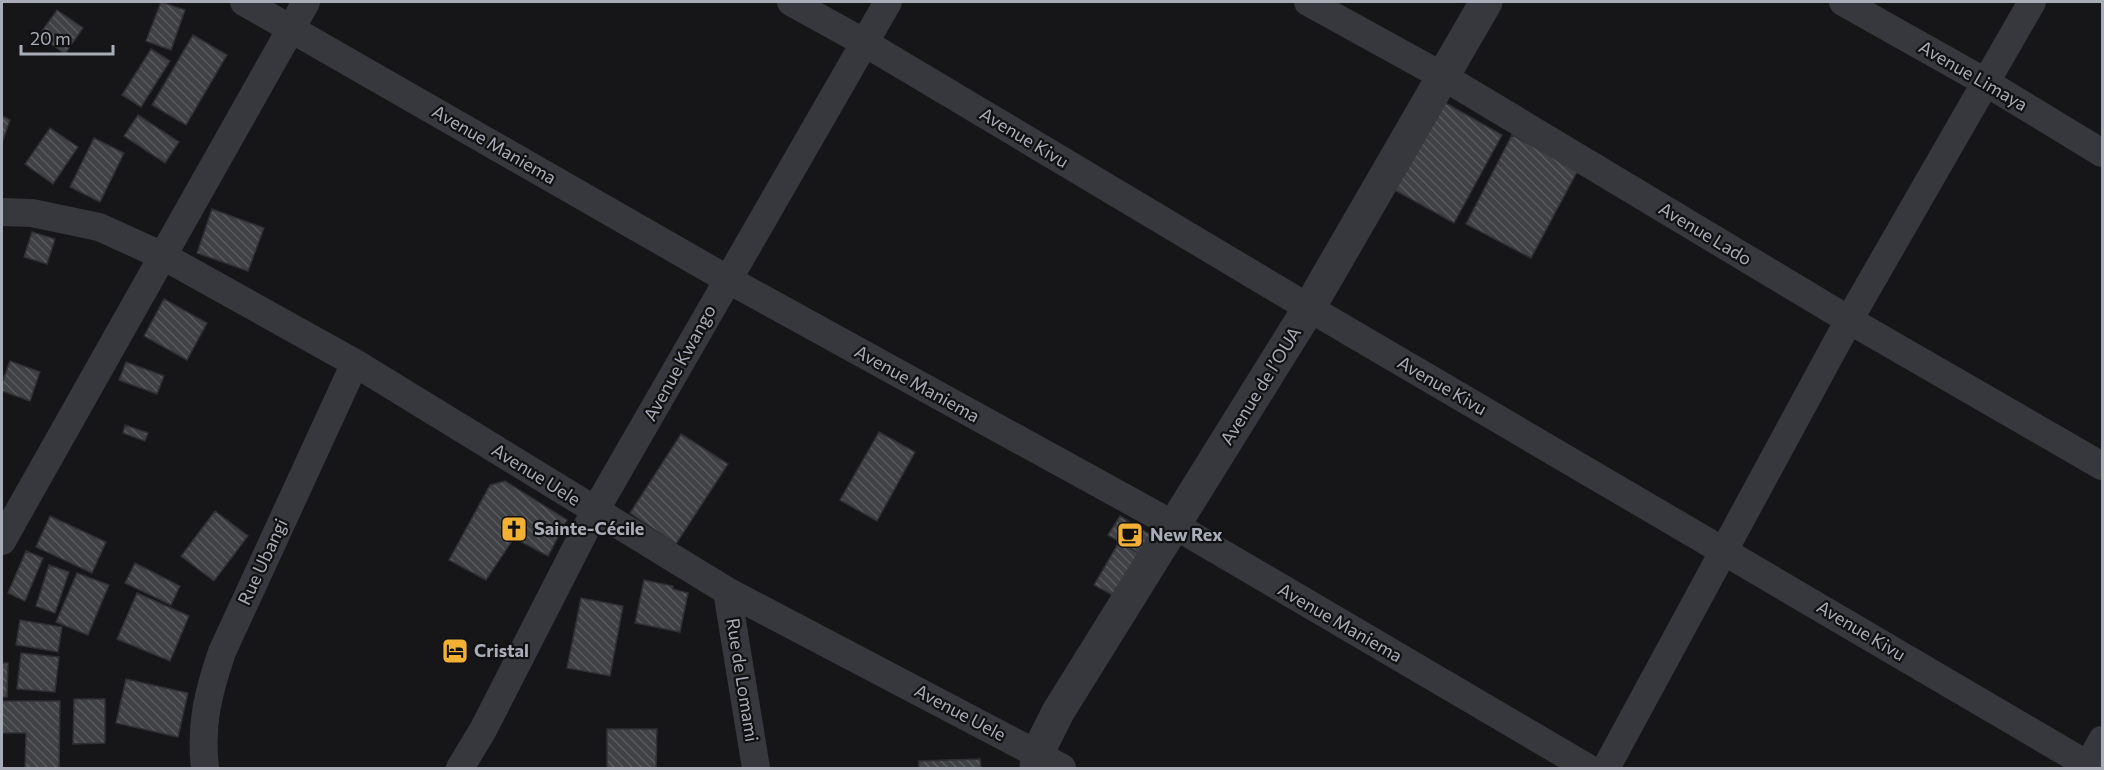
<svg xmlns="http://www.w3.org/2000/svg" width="2104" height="770" viewBox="0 0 2104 770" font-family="Commissioner,sans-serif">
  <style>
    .building { fill: url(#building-back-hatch); stroke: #303034; stroke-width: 1.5 }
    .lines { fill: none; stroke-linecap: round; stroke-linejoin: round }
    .minor { stroke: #37383d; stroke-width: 28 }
    .tertiary { stroke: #37383d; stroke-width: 33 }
    .labels { text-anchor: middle; stroke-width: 4.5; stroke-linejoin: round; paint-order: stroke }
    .street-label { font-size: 18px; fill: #a8adb8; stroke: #111113 }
    .poi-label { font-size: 18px; font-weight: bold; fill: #a8adb8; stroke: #111113; text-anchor: start }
  </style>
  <defs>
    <pattern id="building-back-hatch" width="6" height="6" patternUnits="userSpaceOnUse" patternTransform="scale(1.5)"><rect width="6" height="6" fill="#404145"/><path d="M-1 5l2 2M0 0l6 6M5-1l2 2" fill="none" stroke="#595a5e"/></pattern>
  </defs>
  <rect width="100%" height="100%" fill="#161618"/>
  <!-- building -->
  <path class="building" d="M161,2L185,10L171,50L146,41Z
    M57,10L83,28L65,54L39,35Z
    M193,35L227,55L186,125L152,105Z
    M151,49L170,61L141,107L122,95Z
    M1442,101L1502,135L1454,223L1393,189Z
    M138,115L179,142L165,163L124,136Z
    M2,116L10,120L2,143Z
    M50,128L78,147L53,184L25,164Z
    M1512,135L1578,170L1531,258L1466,224Z
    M94,138L124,153L100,202L70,187Z
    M212,209L264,228L248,271L197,253Z
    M32,232L55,239L47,264L24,257Z
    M164,299L207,323L187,360L144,336Z
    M10,361L40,372L30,401L2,391V383Z
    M126,362L164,376L157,394L119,380Z
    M125,425L148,433L145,441L123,433Z
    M879,432L915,452L877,521L840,500Z
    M681,434L728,464L676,544L630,513Z
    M505,481L567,520L548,556L514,538L486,580L449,560L490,485Z
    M215,511L248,536L214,581L181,556Z
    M50,516L106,542L92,573L36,547Z
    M1120,516L1151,535L1140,554L1108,535Z
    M1119,542L1140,554L1116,597L1094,585Z
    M26,551L43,558L25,601L8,593Z
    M135,563L180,586L171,605L125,583Z
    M49,565L69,572L55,613L36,606Z
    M77,573L109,585L88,635L56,622Z
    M644,580L673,586V589L688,593L680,632L635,623Z
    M137,593L189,616L170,661L117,639Z
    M581,598L623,606L610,676L567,668Z
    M20,620L62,627L58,652L16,645Z
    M21,653L59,657L55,692L17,689Z
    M2,663H8L7,697H2Z
    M126,679L188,693L178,737L116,723Z
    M74,699H105V743L73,744Z
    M2,701H60L59,768H25L26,733H2Z
    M607,729H657L656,768H607Z
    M980,759L981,768H919V761Z"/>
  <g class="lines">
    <!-- minor -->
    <path class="minor" d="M244,2L727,279L1174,525L1588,768
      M791,2L865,43L1309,308L2093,768
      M1308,2L1444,77L1849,320L2102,466
      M1843,2L1987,83L2102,153
      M2,212L32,213L99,227L163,256L355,363L727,591L1037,754L1062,768
      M2,541L306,2
      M727,591L756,768
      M205,768C200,725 208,693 222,652L355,363
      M460,768L483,730L595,511L888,2
      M1606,768L1849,320L2032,2
      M2087,768L2102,740"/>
    <!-- tertiary -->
    <path class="tertiary" d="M1036,768L1037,754L1058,712L1309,308L1486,2"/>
  </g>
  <!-- icons -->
  <defs>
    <symbol id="church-square" viewBox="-11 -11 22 22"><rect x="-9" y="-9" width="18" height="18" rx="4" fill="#f2b134" stroke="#111113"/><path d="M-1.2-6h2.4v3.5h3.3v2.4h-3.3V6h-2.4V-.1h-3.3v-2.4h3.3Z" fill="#111"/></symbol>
    <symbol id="cafe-square" viewBox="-11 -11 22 22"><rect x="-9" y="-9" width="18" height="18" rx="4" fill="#f2b134" stroke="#111113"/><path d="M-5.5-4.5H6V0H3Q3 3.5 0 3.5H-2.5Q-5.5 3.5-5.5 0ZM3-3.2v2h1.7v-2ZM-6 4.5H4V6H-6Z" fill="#111"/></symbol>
    <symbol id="hotel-square" viewBox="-11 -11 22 22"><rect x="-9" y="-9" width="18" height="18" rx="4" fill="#f2b134" stroke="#111113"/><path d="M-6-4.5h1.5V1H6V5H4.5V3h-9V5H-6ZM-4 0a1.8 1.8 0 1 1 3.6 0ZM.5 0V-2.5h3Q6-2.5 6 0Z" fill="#111"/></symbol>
  </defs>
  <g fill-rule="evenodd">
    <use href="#church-square" x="499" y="514" width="30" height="30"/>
    <use href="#cafe-square" x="1115" y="520" width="30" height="30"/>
    <use href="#hotel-square" x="440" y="636" width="30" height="30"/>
  </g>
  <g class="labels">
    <!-- street labels -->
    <g class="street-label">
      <text transform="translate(1973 76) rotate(30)" y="6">Avenue Limaya</text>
      <text transform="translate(1024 138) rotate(31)" y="6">Avenue Kivu</text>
      <text transform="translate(494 145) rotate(30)" y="6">Avenue Maniema</text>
      <text transform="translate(1705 234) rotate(31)" y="6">Avenue Lado</text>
      <text transform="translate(680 363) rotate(-61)" y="6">Avenue Kwango</text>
      <text transform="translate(917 384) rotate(29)" y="6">Avenue Maniema</text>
      <text transform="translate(1261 386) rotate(-58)" y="6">Avenue de l’OUA</text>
      <text transform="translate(1442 386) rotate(30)" y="6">Avenue Kivu</text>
      <text transform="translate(536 475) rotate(32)" y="6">Avenue Uele</text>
      <text transform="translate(263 562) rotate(-65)" y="6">Rue Ubangi</text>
      <text transform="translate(1340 623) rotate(30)" y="6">Avenue Maniema</text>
      <text transform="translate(1861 631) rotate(31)" y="6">Avenue Kivu</text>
      <text transform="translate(742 680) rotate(81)" y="6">Rue de Lomami</text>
      <text transform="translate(960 713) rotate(28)" y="6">Avenue Uele</text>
    </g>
    <!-- poi labels -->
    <g class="poi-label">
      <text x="534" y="535">Sainte-Cécile</text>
      <text x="1150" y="541">New Rex</text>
      <text x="474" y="657">Cristal</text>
    </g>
  </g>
  <!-- border -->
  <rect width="2104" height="770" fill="none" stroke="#a8adb8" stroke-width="6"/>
  <!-- scale -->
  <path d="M21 45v9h92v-9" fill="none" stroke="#a8adb8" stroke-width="3"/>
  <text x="30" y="45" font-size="18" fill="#a8adb8" stroke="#111113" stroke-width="4.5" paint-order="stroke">20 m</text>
</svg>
